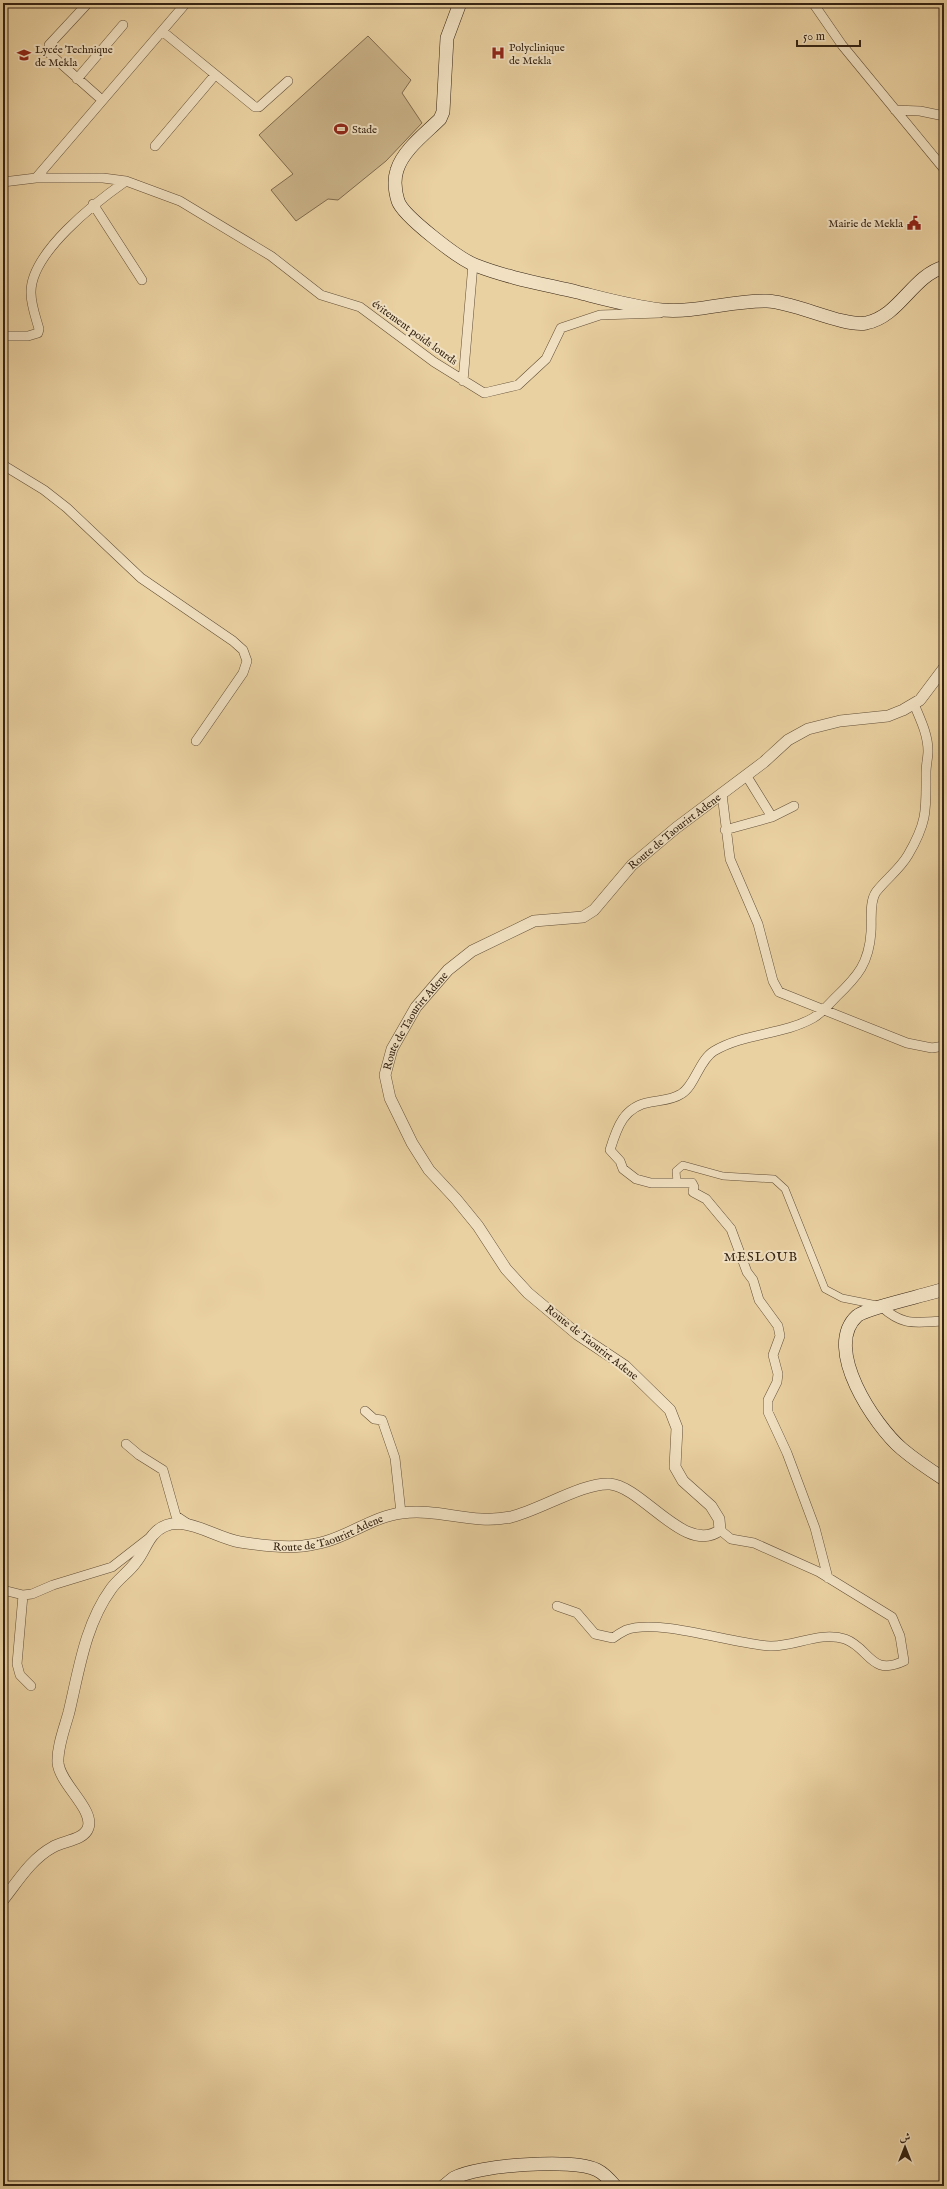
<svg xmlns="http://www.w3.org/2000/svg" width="947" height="2189" viewBox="0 0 947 2189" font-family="'IM FELL English',Amiri,serif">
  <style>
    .green { fill: #cbb389; stroke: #806b4e }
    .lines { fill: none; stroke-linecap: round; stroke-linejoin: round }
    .pedestrian-casing { stroke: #624e36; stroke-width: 8 }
    .minor-casing { stroke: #624e36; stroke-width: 10 }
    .tertiary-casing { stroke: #624e36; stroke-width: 12 }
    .secondary-casing { stroke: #352313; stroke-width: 14 }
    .pedestrian { stroke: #f1e1c2; stroke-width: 7 }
    .minor { stroke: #f1e1c2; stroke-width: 9 }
    .tertiary { stroke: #f1e1c2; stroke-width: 11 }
    .secondary { stroke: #f1e1c2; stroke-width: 13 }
    .labels { text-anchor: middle; stroke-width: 4; stroke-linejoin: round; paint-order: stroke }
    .poi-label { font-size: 11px; fill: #352313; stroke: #f1e1c2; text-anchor: start }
    .street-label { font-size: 11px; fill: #352313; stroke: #f1e1c2 }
    .quarter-label { font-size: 13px; letter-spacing: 1px; fill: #352313; stroke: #f1e1c2 }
  </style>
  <rect width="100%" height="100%" fill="#ead1a1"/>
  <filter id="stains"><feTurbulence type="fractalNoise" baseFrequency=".005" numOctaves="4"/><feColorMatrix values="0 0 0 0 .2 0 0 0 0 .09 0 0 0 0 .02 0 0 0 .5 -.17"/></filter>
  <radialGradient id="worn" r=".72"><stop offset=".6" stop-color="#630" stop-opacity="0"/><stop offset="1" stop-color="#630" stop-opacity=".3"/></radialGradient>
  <!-- green -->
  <path class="green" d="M368,36L411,80L402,93L422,123L386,161L338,200L328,199L296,221L271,190L293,174L259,135Z"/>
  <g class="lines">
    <defs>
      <path id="pedestrian" d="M677,1182L676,1171L683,1165L723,1176L774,1179L785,1189L825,1289L842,1298L877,1305"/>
      <path id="minor" d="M88,3L49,45L50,54L102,100
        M813,3L842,45L944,169
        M162,31L255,107H259L288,81
        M77,79L123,25
        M895,110L920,111L944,116
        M155,146L215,75
        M36,178L186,3
        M3,182L36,178H103L126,181L180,201L271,256L321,295L360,307L434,362L484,393L518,385L546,359L561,328L600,315L660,313
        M93,204L142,280
        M3,336H28L38,333L39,329C36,318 31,305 31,293C30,253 96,202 126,181
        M463,381L473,264
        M3,465L44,490L67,508L141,578L233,641L243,650L247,661L243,673L196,741
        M746,775L772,817L794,806
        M722,794L730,859L758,924L773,981L779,992L907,1043L932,1048L944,1046
        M725,830L772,817
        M882,1307C904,1327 916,1322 944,1321
        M365,1411L374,1419L382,1420L395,1458L401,1513
        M126,1444L139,1455L163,1470L176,1516L188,1524
        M828,1578L815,1528L787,1453L768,1412V1400L777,1382L778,1374L773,1355L780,1336L778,1326L759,1300L753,1280L747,1272L731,1229L706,1199L693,1192L694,1187L692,1183H651L636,1179L623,1169L620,1161L610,1150C617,1127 624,1106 651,1102C661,1100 672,1100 681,1094C695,1086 699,1060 714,1051C744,1033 783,1035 813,1018C822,1013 829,1004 836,997C858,976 869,963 871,932C872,920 869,902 876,892C886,879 900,869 908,855C928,821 926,809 926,772C926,765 928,758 928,751C928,734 920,719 914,704
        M3,1590L23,1595L32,1594L53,1585L112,1567L148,1539
        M23,1595L17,1664L20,1675L31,1686
        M557,1606L577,1613L595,1634L613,1638C617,1635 622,1632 626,1630C659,1618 732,1644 770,1646C795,1647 819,1631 845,1639C870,1648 870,1677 904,1661L900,1636L892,1617L819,1572L754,1543L731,1539L720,1530"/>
      <g id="tertiary">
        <path id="s1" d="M3,1900C18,1881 31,1859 53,1847C63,1841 84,1840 88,1828C95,1810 60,1784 58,1763C57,1747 65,1727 69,1712C79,1670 85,1625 111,1589C118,1579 129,1572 136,1562C143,1554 146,1543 153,1535C176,1507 213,1538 240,1542C259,1545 284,1548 303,1546C310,1545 317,1544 324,1542C351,1535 374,1516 402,1513C440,1508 472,1525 511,1517C540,1510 584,1482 610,1484C643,1487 686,1556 720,1530L719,1519L711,1506L683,1481L675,1467L677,1428L670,1410L625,1366L577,1334L528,1293L506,1269L478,1226L456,1199L429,1170L412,1143L390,1098L385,1075L392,1049L416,1007L448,970L472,951L534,921L583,917L594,910L632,865L676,828L764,762L788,740L808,729L840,721L888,716L903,710L920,700L944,668"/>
      </g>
      <path id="secondary" d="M460,3L447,38L443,112L440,119C426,133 403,150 397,170C394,179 395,191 398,201C403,216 459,259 475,265C508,278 543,284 577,292C605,299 633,307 662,310C698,313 732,300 767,301C795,302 843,327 866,323C900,316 912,276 944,267
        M944,1289C927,1295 866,1308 857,1316C822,1348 875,1426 902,1449C915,1460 930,1470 944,1479
        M444,2186C447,2184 451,2180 454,2178C477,2165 573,2158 597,2170C605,2174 610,2180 615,2186"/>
    </defs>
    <!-- pedestrian casing -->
    <use href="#pedestrian" class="pedestrian-casing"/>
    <!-- minor casing -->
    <use href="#minor" class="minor-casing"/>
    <!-- tertiary casing -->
    <use href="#tertiary" class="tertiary-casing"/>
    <!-- secondary casing -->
    <use href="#secondary" class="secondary-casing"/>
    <!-- pedestrian -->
    <use href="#pedestrian" class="pedestrian"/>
    <!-- minor -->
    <use href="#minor" class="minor"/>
    <!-- tertiary -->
    <use href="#tertiary" class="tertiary"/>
    <!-- secondary -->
    <use href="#secondary" class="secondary"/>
  </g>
  <!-- icons -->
  <defs>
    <symbol id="hospital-bare" viewBox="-9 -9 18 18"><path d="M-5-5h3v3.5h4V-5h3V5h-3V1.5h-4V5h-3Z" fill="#8f2418" stroke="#f1e1c2" stroke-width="2.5" paint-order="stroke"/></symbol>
    <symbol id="school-bare" viewBox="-9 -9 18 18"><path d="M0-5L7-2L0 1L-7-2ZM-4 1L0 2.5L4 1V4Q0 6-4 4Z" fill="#8f2418" stroke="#f1e1c2" stroke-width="2.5" paint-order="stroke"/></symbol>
    <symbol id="stadium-bare" viewBox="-9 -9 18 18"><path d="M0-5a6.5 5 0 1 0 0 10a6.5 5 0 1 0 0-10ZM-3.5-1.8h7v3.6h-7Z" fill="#8f2418" stroke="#f1e1c2" stroke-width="2.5" paint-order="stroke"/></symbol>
    <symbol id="civic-bare" viewBox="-9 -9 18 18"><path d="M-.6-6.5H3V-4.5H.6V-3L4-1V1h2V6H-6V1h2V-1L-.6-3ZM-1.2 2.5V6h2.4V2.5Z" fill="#8f2418" stroke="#f1e1c2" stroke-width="2.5" paint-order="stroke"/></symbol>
  </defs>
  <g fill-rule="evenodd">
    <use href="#hospital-bare" x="488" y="43" width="20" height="20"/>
    <use href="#school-bare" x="14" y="45" width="20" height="20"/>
    <use href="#stadium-bare" x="331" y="119" width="20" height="20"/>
    <use href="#civic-bare" x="904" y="213" width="20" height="20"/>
  </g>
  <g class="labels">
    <!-- poi labels -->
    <g class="poi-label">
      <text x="509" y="51">Polyclinique<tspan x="509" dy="13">de Mekla</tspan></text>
      <text x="35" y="53">Lycée Technique<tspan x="35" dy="13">de Mekla</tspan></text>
      <text x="352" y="133">Stade</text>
      <text x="903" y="227" text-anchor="end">Mairie de Mekla</text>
    </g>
    <!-- street labels -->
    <g class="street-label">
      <text transform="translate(415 332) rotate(36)" y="4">évitement poids lourds</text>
      <text dy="4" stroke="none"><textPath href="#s1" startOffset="2028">Route de Taourirt Adene</textPath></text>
      <text dy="4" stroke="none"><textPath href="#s1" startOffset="1692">Route de Taourirt Adene</textPath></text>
      <text transform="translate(592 1342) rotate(38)" y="4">Route de Taourirt Adene</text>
      <text dy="4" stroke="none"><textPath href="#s1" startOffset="624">Route de Taourirt Adene</textPath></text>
    </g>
    <!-- quarter labels -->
    <g class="quarter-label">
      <text x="761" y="1261">MESLOUB</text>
    </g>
  </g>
  <!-- margin -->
  <rect width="947" height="2189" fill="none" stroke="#ead1a1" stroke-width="16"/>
  <rect x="4" y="4" width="939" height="2181" fill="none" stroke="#352313" stroke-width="2"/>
  <rect x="8" y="8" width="931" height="2173" fill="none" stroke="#352313"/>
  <!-- north arrow -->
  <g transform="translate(905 2147)" stroke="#f1e1c2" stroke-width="3" paint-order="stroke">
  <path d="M0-3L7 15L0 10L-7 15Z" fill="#352313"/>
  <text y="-6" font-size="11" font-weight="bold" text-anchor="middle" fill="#352313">ش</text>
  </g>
  <!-- scale -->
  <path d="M797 40v6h63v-6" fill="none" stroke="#352313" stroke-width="2"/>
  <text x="803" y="40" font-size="12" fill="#352313" stroke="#f1e1c2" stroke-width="3" paint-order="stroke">50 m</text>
  <rect width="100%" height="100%" filter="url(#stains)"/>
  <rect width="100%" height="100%" fill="url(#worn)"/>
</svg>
